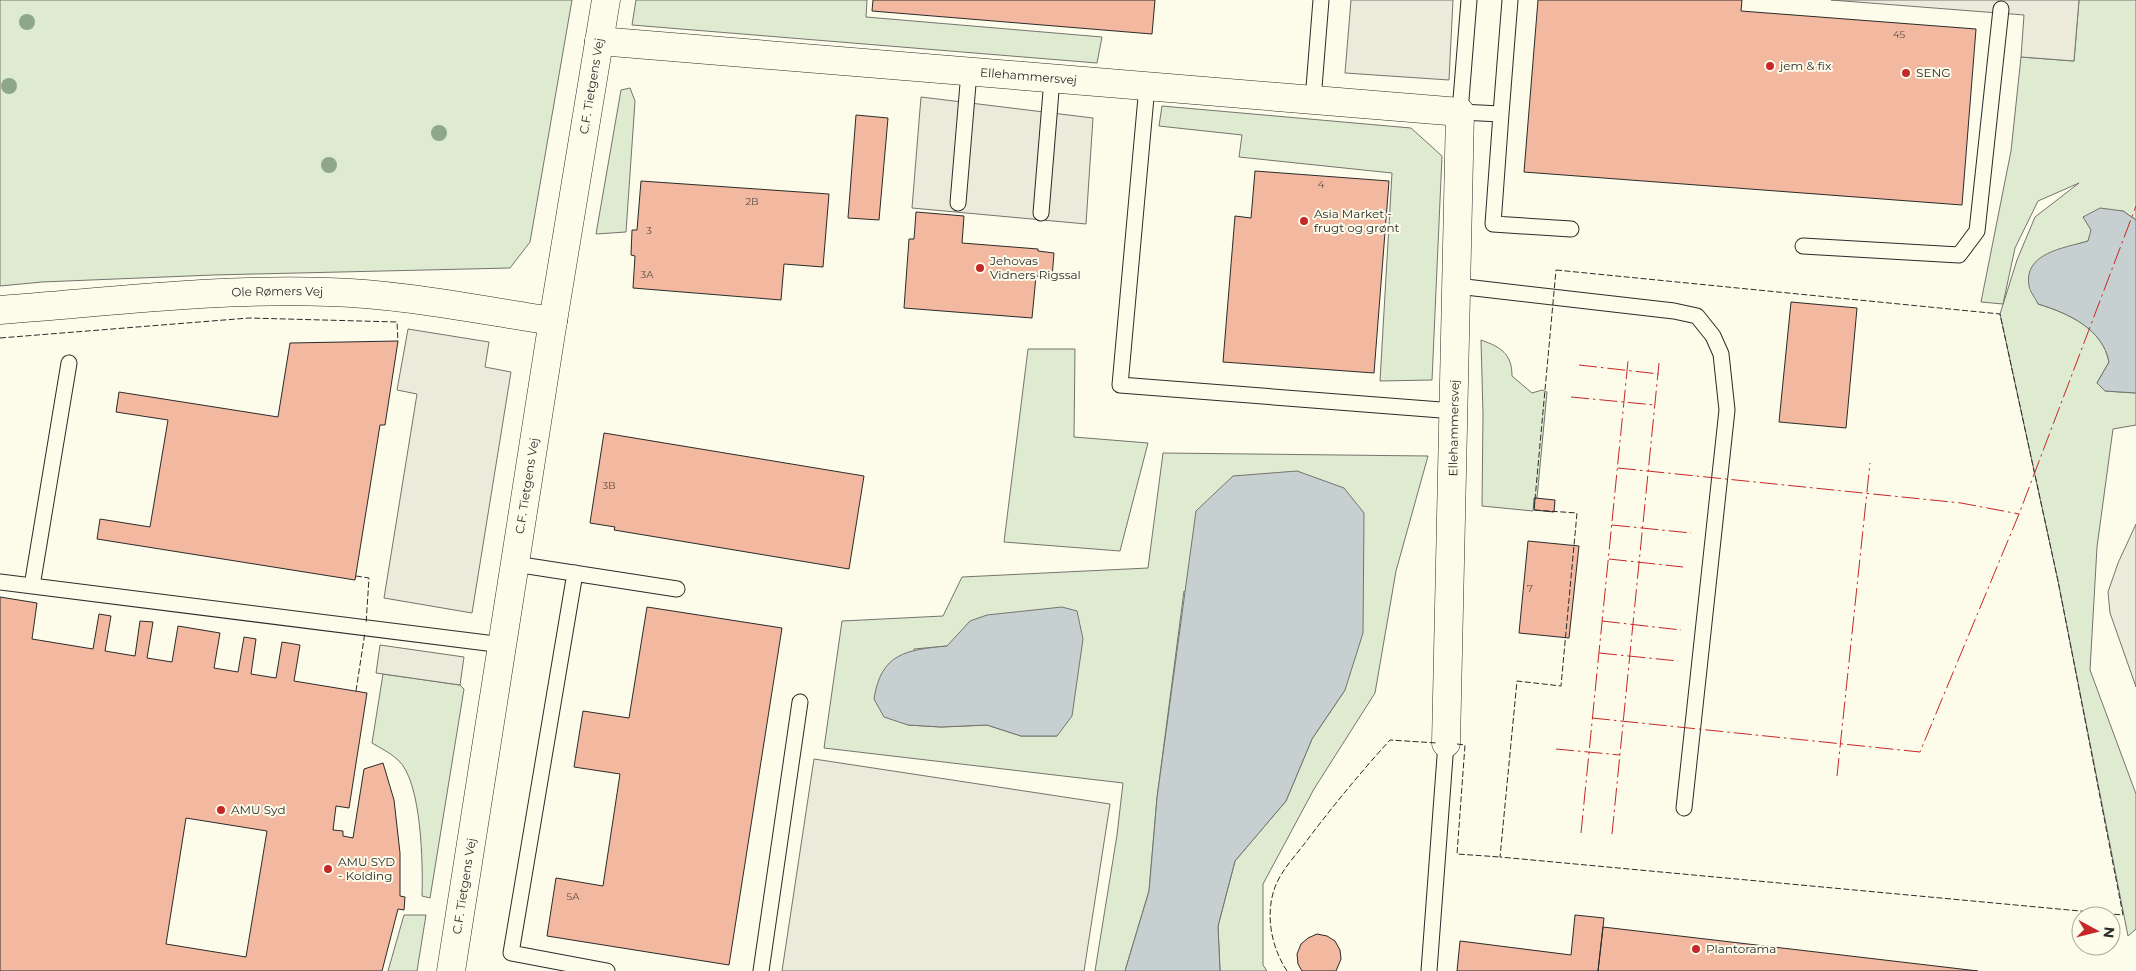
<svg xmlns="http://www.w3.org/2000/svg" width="2136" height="971" viewBox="0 0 2136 971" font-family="Montserrat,sans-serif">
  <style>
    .green { fill: #deebd1; stroke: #74746e; fill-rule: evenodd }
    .parking { fill: #eceadb; stroke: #74746e }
    .water { fill: #c7d0d0; stroke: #74746e }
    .building { fill: #f2b8a0; stroke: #2b2b2b; fill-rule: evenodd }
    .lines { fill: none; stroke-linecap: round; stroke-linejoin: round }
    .service-casing { stroke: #2b2b2b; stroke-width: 17 }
    .minor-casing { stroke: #2b2b2b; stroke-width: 29 }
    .tertiary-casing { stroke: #2b2b2b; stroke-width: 29 }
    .service { stroke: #fdfbea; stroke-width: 15 }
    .minor { stroke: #fdfbea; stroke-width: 28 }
    .tertiary { stroke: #fdfbea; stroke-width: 28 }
    .fence { stroke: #2b2b2b; stroke-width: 1; stroke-dasharray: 6 2.5; stroke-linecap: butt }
    .power { stroke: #c62828; stroke-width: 1; stroke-dasharray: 18 4 2.5 4; stroke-linecap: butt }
    .tree { fill: #8ea78a }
    .poi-dot { fill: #c62828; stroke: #fdfbea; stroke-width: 2 }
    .labels { text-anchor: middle; stroke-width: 4; stroke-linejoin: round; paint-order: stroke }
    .number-label { font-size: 10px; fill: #5d4e48 }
    .poi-label { font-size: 12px; fill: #2b2b2b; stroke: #fdfbea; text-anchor: start }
    .street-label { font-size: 12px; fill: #2b2b2b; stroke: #fdfbea }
  </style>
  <rect width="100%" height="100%" fill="#fdfbea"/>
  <!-- green -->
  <path class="green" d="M0,0H572L530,242L510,268L213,275L42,282L0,286Z
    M636,0H867L866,17L1102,37L1097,63L632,25Z
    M2079,0H2136V220L2123,211L2083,217L2092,230L2088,241L2072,246L2038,304C2068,313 2103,329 2109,362L2097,383L2105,391L2136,393V425L2113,429L2097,547L2090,670L2136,794V929L2128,936L2058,581L2000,314L2017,260L2035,217L2079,183L2038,201L2015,248L2003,304L1981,302L2011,151L2021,57L2074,61Z
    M630,88L635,101L626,232L596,234L621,90Z
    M1162,106L1411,128L1442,156L1432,380L1380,381L1392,173L1239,157L1242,135L1159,126Z
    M1481,340C1501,347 1512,354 1512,376L1532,393L1542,390L1547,392L1537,498H1534L1533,511L1482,506L1483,414Z
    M1028,349H1075L1074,437L1148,443L1120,551L1004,542Z
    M1163,453L1428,456L1396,571L1375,693L1314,789L1263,884V965L1267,971H1220L1218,926L1235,861L1286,801L1312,739L1345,690L1184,591L1157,798L1149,891L1125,971H1095L1117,835L1123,783L824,748L842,621L943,616L962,577L1148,568ZM947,646L1057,736H1021L987,725L941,727L908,725L914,649Z
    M383,674L460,685L464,689L430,898L422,896C423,866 422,781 398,760C391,753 380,748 372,743Z
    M404,915H426L417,971H388Z"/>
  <!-- parking -->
  <path class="parking" d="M1351,0H1453L1449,80L1345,73Z
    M1831,0H2079L2074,61L2021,57L2024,15Z
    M921,97L1093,118L1086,224L912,208Z
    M408,329L489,342L485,367L511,372L472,613L384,598L417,394L397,390Z
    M2136,524V687L2110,613L2108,592L2118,563Z
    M380,645L464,657L460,685L376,673Z
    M814,759L1110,804L1084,971H782Z"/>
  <!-- water -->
  <path class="water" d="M2100,208L2123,211L2136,220V393L2105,391L2097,383L2109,362C2103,329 2068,313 2038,304C2036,299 2030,292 2029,286C2023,253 2064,248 2088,241L2091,230L2083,217Z
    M1297,471L1344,488L1364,513L1363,633L1345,690L1312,739L1286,801L1235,861L1218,926L1220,971H1125L1149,891L1157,798L1196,511L1233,476Z
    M1062,607L1077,611L1083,639L1072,716L1057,736H1021L987,725L941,727L908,725L884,717L874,699C881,653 906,650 947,646L970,621L987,615Z"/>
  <!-- building -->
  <path class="building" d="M873,0H1155L1152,34L872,11Z
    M1538,0H1742L1741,11L1976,29L1962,205L1524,172Z
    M856,115L888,118L879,220L848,218Z
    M1255,171L1389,181L1374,373L1223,362L1235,216L1251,218Z
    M641,181L829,194L823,267L784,264L781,300L633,288L635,256L631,255L632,230H637Z
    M916,212L964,216L962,243L1038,249V251L1054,253L1052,278L1036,276L1032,318L904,308L909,239H914Z
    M1791,302L1857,308L1846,428L1779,422Z
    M398,341L385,425H380L355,580L97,539L100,519L150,527L168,420L116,412L119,392L278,417L290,343Z
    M604,433L864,476L849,569L614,530L615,527L590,523Z
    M1535,498L1555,500L1554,512L1534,510Z
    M1528,541L1579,546L1569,638L1519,633Z
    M0,597L37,603L32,639L93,649L99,614L111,616L105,651L135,656L140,621L153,622L147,658L172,662L178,626L220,633L214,668L238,672L244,637L256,639L251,674L276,678L282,642L300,645L294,681L367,693L349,808L336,806L333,830L343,831V836L353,838L364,769L383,763L394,800L400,853V896L405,897L404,910L398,909L382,971H0ZM186,818L267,831L246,957L166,944Z
    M647,607L782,628L729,965L547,936L556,878L603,886L620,774L574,767L583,711L629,718Z
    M1575,915L1604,918L1598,971H1457L1460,941L1571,955Z
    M1603,927L1978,971H1598Z
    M1317,934L1327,936L1335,941L1340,950L1341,959L1336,971H1302L1298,964L1297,954L1301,944L1308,938Z"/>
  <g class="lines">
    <defs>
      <path id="service" d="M1469,0L1460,112L1501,114L1510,0
        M1147,86L1120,385L1454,411
        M1313,100L1321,0
        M1501,114L1493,224L1571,229
        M958,203L969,72
        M1041,213L1052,79
        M1803,246L1959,255L1977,231L2001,9
        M1457,286L1674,311L1697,316L1713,336L1721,354L1727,410L1684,808
        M515,564L677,589
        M575,573L511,953L607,971
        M0,582L503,645
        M32,586L69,363
        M761,971L800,702
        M1429,971L1446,743"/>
      <g id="minor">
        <path id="s1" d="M599,41L1460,112L1446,743"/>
        <path id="s2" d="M0,310C109,302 219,288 328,292C403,294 479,310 553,321"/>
      </g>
      <g id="tertiary">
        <path id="s3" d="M451,971L551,333L606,0"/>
      </g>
    </defs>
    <!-- service casing -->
    <use href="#service" class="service-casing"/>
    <!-- minor casing -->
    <use href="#minor" class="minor-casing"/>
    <!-- tertiary casing -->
    <use href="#tertiary" class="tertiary-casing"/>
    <!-- service -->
    <use href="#service" class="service"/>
    <!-- minor -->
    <use href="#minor" class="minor"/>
    <!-- tertiary -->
    <use href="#tertiary" class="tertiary"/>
    <!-- fence -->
    <path class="fence" d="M1556,270L2000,314L2058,581L2123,915L1500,857L1517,681L1561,686L1577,513L1534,510Z
      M0,338L249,318L397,322L398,341
      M356,576L369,578L366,624
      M356,691L365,632
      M1457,744L1465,745L1457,854L1500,857
      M1287,971C1271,947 1265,914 1275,887C1281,871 1295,856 1305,843C1332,807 1360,773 1390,740L1437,743"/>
    <!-- power -->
    <path class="power" d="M1579,365L1659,374
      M1571,397L1655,405
      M1618,468L1961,503L2019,514
      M1612,525L1691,533
      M1609,559L1683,567
      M1602,621L1681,630
      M1599,653L1678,661
      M1592,718L1920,752L2019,514L2136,206
      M1556,749L1620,755
      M1837,776L1870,463
      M1581,833L1628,361
      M1612,834L1659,363"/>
  </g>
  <!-- trees -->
  <g class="tree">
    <circle cx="27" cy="22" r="8"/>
    <circle cx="9" cy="86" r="8"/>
    <circle cx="439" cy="133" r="8"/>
    <circle cx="329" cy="165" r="8"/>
  </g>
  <!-- markers -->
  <g class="poi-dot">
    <circle cx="1770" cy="66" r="5"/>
    <circle cx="1906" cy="73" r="5"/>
    <circle cx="1304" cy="221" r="5"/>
    <circle cx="980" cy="268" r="5"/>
    <circle cx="221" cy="810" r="5"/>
    <circle cx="328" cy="869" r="5"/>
    <circle cx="1696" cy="949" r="5"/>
  </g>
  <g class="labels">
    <!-- number labels -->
    <g class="number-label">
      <text x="1899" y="38">45</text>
      <text x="1321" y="188">4</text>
      <text x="752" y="205">2B</text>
      <text x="649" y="234">3</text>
      <text x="647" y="278">3A</text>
      <text x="609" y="489">3B</text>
      <text x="1530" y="592">7</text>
      <text x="573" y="900">5A</text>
    </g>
    <!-- poi labels -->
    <g class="poi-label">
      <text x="1780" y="70">jem &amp; fix</text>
      <text x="1916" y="77">SENG</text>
      <text x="1314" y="218">Asia Market -<tspan x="1314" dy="14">frugt og grønt</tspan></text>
      <text x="990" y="265">Jehovas<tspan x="990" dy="14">Vidners Rigssal</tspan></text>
      <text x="231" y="814">AMU Syd</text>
      <text x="338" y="866">AMU SYD<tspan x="338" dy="14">- Kolding</tspan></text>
      <text x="1706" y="953">Plantorama</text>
    </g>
    <!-- street labels -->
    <g class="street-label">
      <text dy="4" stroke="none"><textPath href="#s1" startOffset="431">Ellehammersvej</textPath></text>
      <text dy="4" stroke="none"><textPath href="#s3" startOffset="896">C.F. Tietgens Vej</textPath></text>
      <text dy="4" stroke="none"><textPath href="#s2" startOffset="278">Ole Rømers Vej</textPath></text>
      <text transform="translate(1454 428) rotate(-89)" y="4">Ellehammersvej</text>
      <text dy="4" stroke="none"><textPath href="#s3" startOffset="491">C.F. Tietgens Vej</textPath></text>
      <text dy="4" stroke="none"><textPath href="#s3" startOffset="86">C.F. Tietgens Vej</textPath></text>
    </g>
  </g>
  <!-- north arrow -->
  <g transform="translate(2096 931) rotate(97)"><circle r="24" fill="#fdfbea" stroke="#a9a89e"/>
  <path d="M0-4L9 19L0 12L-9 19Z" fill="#c62828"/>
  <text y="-8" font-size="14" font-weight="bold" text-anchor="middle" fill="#2b2b2b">N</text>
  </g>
</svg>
